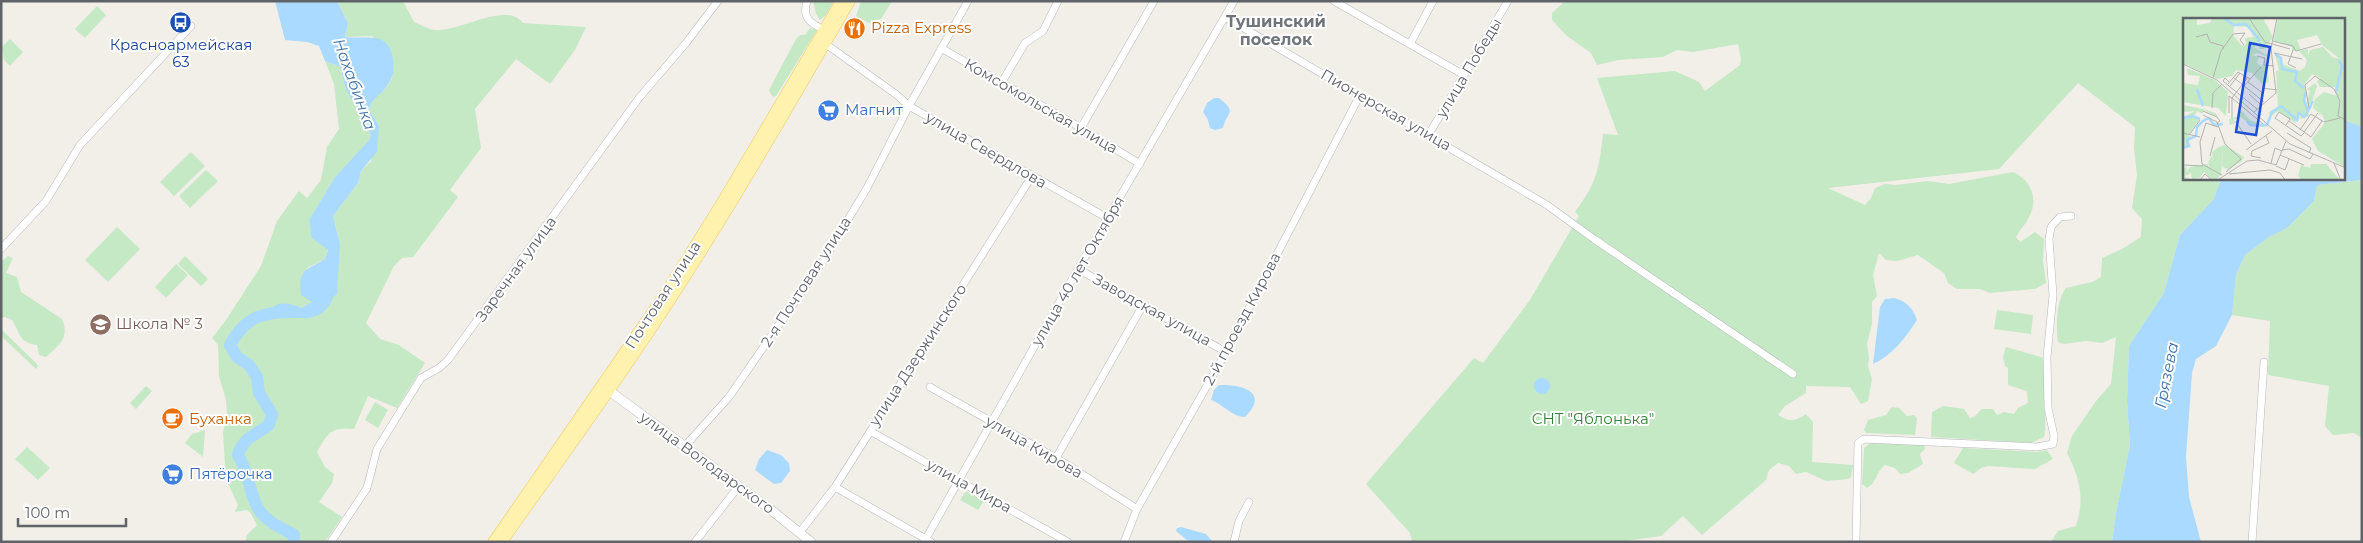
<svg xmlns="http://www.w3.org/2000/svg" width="2363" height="543" viewBox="0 0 2363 543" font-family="Montserrat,sans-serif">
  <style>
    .green { fill: #c5e8c5 }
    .water { fill: #aadaff }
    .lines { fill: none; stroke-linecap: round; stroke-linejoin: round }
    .river { stroke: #aadaff; stroke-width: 12 }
    .minor-casing { stroke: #b5b8bc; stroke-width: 8 }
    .tertiary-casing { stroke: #b5b8bc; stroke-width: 10 }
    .primary-casing { stroke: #f2c960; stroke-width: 11 }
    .minor { stroke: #fff; stroke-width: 7 }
    .tertiary { stroke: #fff; stroke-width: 9 }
    .primary { stroke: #fff2af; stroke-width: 10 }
    .labels { text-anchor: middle; stroke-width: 4; stroke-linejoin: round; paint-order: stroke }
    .food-label { font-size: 15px; fill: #c56008; stroke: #fff; text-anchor: start }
    .transit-label { font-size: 15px; fill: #164399; stroke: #fff }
    .street-label { font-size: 15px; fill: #5f6368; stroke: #fff }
    .shop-label { font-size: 15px; fill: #366cbe; stroke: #fff; text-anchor: start }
    .education-label { font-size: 15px; fill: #785e54; stroke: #fff; text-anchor: start }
    .park-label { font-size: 15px; fill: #348238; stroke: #fff }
    .neighbourhood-label { font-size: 16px; font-weight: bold; fill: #70757a; stroke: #fff }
    .water-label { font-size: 16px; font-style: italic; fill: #4174aa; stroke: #fff }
    .inset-river { fill: none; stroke: #aadaff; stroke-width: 2.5 }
    .inset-road { fill: none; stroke: #b3b3b1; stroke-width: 1 }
    .view { fill: #1d4ed8; fill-opacity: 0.15; stroke: #1d4ed8; stroke-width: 2.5 }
    .inset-edge { fill: none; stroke: #5f6368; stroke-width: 2.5 }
  </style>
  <rect width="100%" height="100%" fill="#f1efe8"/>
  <!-- green -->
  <path class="green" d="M337,1H403L414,22C421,25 430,30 436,30C462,31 506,1 523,23L586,27L575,50L550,84L516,59L475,109L481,148L450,190L458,197L413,257L402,258L394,266L366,323L380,339L399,345L425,363L397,408L368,396L354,429C331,426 327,434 317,452L325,467L334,474L332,483L319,502L342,517L325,542H245L247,535L257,525L250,512L246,510L235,512L238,505L226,479L223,433L227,416L226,400L219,376L218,345L212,338L226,320L261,266L277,221L299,191L307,198L321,180L327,147L339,129L334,84L325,61L341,67C342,77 345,88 350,97C359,112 372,120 370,139L335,177L309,220L313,238L328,249L325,259L307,268L312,302L301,308L314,316L340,244L333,216L358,183L361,171L371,161L379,126L369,110C372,98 378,97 386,88C403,68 385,53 372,36L345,37L348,23Z
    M813,1H834L826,15L820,20L816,14Z
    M861,1H892L881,19L874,20L871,24L856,16Z
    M1565,1H2362V127L2344,120V19H2184V179H2221L2214,199L2180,235L2164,293L2129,346L2127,401L2130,445L2116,513L2112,542H2051L2058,531L2076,526C2085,499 2080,478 2067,453L2072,436L2096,401L2111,384L2116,337L2102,343L2086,341L2064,344L2058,342C2056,327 2056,300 2066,288L2092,282L2101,277L2102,258L2122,249L2141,237L2142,219L2132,208L2137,175L2134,148L2135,127L2078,83L1999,169L1828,188L1865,205L1871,198L1875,188L1885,184L1896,185L1928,181L1949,184L2013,172C2031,180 2039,199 2029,217C2026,224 2020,229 2016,237L2020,242L2035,232L2044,239L2043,261L2046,283L2035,289L1990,293L1980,289H1957L1948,283L1944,273L1918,255L1897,261L1886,260L1879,253L1873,275L1877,296L1872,302V324L1867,344L1869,358L1868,366L1872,379L1868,401L1861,404L1850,387L1806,386V393L1785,406L1778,415C1789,422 1795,422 1806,414L1813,422L1812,462L1853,465L1851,477L1848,479L1826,481L1806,472L1796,474L1789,466L1778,463L1769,470L1766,480L1702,535L1683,516L1661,536L1618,542H1412L1410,533L1366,484L1474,358L1483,363L1530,300L1579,216L1575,212C1597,182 1599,170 1603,134L1618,135L1597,78L1675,71L1699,82L1705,91L1740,65L1741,59L1738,44L1693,52L1677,50L1663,57L1618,60L1597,65L1591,53L1567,36L1552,20V13Z
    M97,6L106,15L85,38L75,29Z
    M810,28L817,30L776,96L773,97L769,90L796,39L800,35H805Z
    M10,39L23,52L10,66L4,60L2,47Z
    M191,152L205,166L174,196L160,182Z
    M206,170L218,181L190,208L179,196Z
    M2362,180V438L2354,433L2333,435L2325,426L2329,386L2268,375L2270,321L2232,315L2236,275L2245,255L2269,237L2287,228L2314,201L2317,185Z
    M117,227L140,249L108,282L85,260Z
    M8,256L13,258L6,273L17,277L21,292L62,319C70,338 59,345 46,357L39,355L37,345C18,342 21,334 12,320L5,317L1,318V262Z
    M185,256L208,279L201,286L178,264Z
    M176,264L188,275L166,298L155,287Z
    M1997,310L2033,315L2031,334L1994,329Z
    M1,329L36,363L38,366L36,369L1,336Z
    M2006,347L2044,358C2044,369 2047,432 2044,437L2031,443L1931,437L1932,412L1943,406L1964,409L1970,418L1974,417L1982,409H1993L1997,415L2004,412L2014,414L2018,408L2028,403L2027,391L2008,385V368L2005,366L2003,357Z
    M146,386L152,391L136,409L130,403Z
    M375,402L388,410L378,428L365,420Z
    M1892,407L1899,408L1907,416L1914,415L1917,418L1915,435L1866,433L1864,430L1868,420L1886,415Z
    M205,430L203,457L185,443L192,434Z
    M1872,442L1924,445L1925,449L1920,454L1923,464L1908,473L1900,474L1895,468L1885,465C1876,471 1877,483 1867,488L1862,484L1864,448Z
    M27,447L50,468L38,480L15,459Z
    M1963,448L2037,452L2047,450L2053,459L2035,469L1988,466L1981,468L1973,474L1954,463Z
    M966,491L984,501L978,510L960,500Z"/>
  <!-- water -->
  <path class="water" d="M275,1H337L348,23L345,37C367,40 389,29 393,60C394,71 394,76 387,86C381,96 372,97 369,110L379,126L377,152L361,171L358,183L333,216L340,244L337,294L334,296C324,324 294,323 273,307C282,301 292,304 301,308L312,302L301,295C298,268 306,271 325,259L328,250L312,238L309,220L335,177L370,139C372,120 359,112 350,97C345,88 342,77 341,67L325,61L319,46L307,42L285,40Z
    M1214,98H1219C1238,113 1227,111 1223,128L1215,130L1210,128L1208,120L1203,112L1207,103Z
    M2344,120L2362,127V180L2317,185L2314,201L2287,228L2269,237L2245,255L2236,275L2232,315L2216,346L2196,359L2192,373L2186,457L2189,497L2201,542H2112L2116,513L2130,445L2127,401L2129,346L2164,293L2180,235L2214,199L2221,179H2344Z
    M1894,298C1906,301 1913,308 1917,320C1906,337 1893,355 1873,364L1880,307L1885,299Z
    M1534 386a8 8 0 1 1 16 0a8 8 0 1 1-16 0Z
    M1219,385C1242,384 1270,392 1245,417C1232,417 1223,404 1211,400L1214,390Z
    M767,450L781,455L789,463L790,471L781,483L774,484L755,470L759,459Z
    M1181,527L1206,534L1213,542H1189L1176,531L1177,528Z"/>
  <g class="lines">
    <!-- river -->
    <path class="river" d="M294,542V535C282,528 267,522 259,510C249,494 249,472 238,455C242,439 256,434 269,425L272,414L259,393L257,377L249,365L237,357L230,345C245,316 265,311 296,312"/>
    <defs>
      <path id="minor" d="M807,1C802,18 810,23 824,30
        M1334,1L1464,75
        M1225,17L1547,205L1594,239L1793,374
        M823,42L897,95L909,106L1109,219
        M1410,44L1433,1
        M941,48L1081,128L1140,164
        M1002,82L1025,43L1043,31L1058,1
        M1081,128L1154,1
        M1429,134L1508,1
        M1,249L46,201L80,145L191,26
        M1078,269L1226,352
        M930,387L1056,458L1137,509
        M870,431L1068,542
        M685,446L729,397L823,261L867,188L909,106L968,1
        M1056,458L1143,305
        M835,487L931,542
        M800,532L835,487L1032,176
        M331,542L367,488L377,449L421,378L439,368L448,360L639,98L686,43L718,1
        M695,542L739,486
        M924,542L1078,269L1234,1
        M1124,542L1137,509L1226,352L1360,95
        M1234,542L1239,521L1249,502
        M1856,542L1858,443L1864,439L2037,447L2053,444L2054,436L2048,408L2047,357L2053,295L2049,239L2051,227L2060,217L2071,216
        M2252,542L2264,362"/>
      <path id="tertiary" d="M604,387L770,509L811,542"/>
      <path id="primary" d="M493,542L664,295L719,207L841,1
        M502,542C545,481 589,421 631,359C710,244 780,122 850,1"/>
    </defs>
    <!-- minor casing -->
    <use href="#minor" class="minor-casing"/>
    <!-- tertiary casing -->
    <use href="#tertiary" class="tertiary-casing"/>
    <!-- primary casing -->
    <use href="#primary" class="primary-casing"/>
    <!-- minor -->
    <use href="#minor" class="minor"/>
    <!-- tertiary -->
    <use href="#tertiary" class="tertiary"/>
    <!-- primary -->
    <use href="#primary" class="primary"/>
  </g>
  <!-- icons -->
  <defs>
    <symbol id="bus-disc" viewBox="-11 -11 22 22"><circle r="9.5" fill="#1a4fb4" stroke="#fff"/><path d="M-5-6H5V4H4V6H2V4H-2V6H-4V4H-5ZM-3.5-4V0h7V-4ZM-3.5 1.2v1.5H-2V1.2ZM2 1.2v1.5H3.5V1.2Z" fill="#fff"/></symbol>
    <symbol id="restaurant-disc" viewBox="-11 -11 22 22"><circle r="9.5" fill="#e8710a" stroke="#fff"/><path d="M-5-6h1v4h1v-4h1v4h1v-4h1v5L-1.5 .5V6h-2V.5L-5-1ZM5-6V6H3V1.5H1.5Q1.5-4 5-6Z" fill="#fff"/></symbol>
    <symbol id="supermarket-disc" viewBox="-11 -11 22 22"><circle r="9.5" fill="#3f7fe0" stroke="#fff"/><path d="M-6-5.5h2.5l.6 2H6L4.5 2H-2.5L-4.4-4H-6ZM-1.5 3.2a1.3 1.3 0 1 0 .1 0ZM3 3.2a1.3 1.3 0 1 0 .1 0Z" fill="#fff"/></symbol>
    <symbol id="school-disc" viewBox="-11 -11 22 22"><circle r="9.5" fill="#8d6e63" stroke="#fff"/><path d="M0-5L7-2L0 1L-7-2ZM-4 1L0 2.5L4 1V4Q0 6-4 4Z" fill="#fff"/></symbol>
    <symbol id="cafe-disc" viewBox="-11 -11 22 22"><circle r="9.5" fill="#e8710a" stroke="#fff"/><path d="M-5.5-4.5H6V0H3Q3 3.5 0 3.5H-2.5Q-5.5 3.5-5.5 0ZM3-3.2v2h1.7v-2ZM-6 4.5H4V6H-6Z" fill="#fff"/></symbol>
  </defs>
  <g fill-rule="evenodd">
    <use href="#bus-disc" x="168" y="10" width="25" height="25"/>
    <use href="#restaurant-disc" x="842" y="16" width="25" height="25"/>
    <use href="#supermarket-disc" x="816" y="98" width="25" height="25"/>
    <use href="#school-disc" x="88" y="312" width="25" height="25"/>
    <use href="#cafe-disc" x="160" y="406" width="25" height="25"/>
    <use href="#supermarket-disc" x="160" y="462" width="25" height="25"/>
  </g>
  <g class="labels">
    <!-- food labels -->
    <g class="food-label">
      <text x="871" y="33">Pizza Express</text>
      <text x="189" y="424">Буханка</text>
    </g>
    <!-- transit labels -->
    <g class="transit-label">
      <text x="181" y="50">Красноармейская<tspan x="181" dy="17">63</tspan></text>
    </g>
    <!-- street labels -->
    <g class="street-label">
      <text transform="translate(1469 68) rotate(-59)" y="5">улица Победы</text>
      <text transform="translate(1041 106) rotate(30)" y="5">Комсомольская улица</text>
      <text transform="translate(1386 110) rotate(30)" y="5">Пионерская улица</text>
      <text transform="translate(986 150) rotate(30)" y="5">улица Свердлова</text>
      <text transform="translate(516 269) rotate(-54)" y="5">Заречная улица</text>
      <text transform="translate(1078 271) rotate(-60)" y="5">улица 40 лет Октября</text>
      <text transform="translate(806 282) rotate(-57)" y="5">2-я Почтовая улица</text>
      <text transform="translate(663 295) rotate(-57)" y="5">Почтовая улица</text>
      <text transform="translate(1152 310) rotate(29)" y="5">Заводская улица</text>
      <text transform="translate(1242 319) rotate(-62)" y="5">2-й проезд Кирова</text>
      <text transform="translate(918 355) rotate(-57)" y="5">улица Дзержинского</text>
      <text transform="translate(1034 447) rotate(30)" y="5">улица Кирова</text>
      <text transform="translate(707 463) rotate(36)" y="5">улица Володарского</text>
      <text transform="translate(969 486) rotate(29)" y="5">улица Мира</text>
    </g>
    <!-- shop labels -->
    <g class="shop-label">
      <text x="845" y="115">Магнит</text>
      <text x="189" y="479">Пятёрочка</text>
    </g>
    <!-- education labels -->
    <g class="education-label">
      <text x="116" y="329">Школа № 3</text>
    </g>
    <!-- park labels -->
    <g class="park-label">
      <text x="1593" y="424">СНТ "Яблонька"</text>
    </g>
    <!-- neighbourhood labels -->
    <g class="neighbourhood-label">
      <text x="1276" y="27">Тушинский<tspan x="1276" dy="18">поселок</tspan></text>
    </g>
    <!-- water labels -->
    <g class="water-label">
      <text transform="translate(355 84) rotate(70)" y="6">Нахабинка</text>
      <text transform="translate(2166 375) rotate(-79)" y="6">Грязева</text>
    </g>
  </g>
  <!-- overview -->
  <g transform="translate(2183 18)">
    <rect width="162" height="162" fill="#f1efe8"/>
    <path d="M0,0H14V7L27,5L29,0H80L90,19L81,31H76L75,24L71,29L88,40L74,35L69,37L76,39L74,45L79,49L81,41L77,40H82L86,64L79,66L69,55L53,52L49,58L34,61L0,45ZM51,8L65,9L71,19L62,20L63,26L59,28L50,17ZM95,0H162V149L135,133L129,121L142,105L140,98L130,90L132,81L141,74L154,78L152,69H137L134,63L138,60L129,56L121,67L124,74L121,83L124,84L127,73L124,71L132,65L134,68L128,87L124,86L126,98L116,101L120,97L116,95L112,105L95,93L87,99L86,94L95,89L93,53L96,52L92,36L98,40L97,45L117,53L122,49L124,42L116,33L125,31V38L127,32L140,29L149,39L157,41L139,27L134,17L114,22L118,32L109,33V29L90,23ZM4,50L32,62L45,74L43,98L35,90L0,84V65L15,67L17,58L5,57ZM0,87L24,92L32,95L34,97L35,99L21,92L19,96L15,93L10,98L16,102L5,117L8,119L4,122L5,128L0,130V99L12,93L0,94ZM58,92L67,102L84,109H71L58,99L50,102L55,104L47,107L46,101L56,98ZM42,127L61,139L59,143L43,153L45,150L42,151L41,148L39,151L40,128L38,157L34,161L30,162L21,154L15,162L14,160L9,162L8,155L2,158L8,162L0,160V150L4,149L3,154L7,149L24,146L27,150L25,145L28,138L30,141L29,134L36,129ZM128,146H143L157,162H119L115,158L118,147L127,150Z" fill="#c5e8c5" fill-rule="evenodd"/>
    <path class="inset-river" d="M41,0L51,7L63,6L76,21L75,24M92,36L98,40L99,51L114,54L112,63L121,70M14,71L20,88M123,74L121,82L125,93M153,74L159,48L156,43M0,100L10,98L17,101M64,103L67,107H84L89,94L98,88L114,102L116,95L121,99L123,97L130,83M0,130L6,128L4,122L13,118L14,109L20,103L26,100L31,107L40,106"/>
    <path class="inset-road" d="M66,0L82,24L107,31M13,19L24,16L27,24L40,28V31M89,23L110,28L113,33L138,26M110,32L105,46L113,50M91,35L119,41M74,38L82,40L81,47L91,48M0,46L34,62L107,126L163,150M50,59L81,84M30,60L38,33L50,16L62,15L57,22L61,27M46,64L42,60L40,63L74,91M65,64L81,76M45,66L55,54L67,61M47,68L57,55M61,68L78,49M79,70L94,72M66,76L78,87M49,80L80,106M29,90L30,75L39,66M126,90L122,67L132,58L151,71L157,83L155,98L163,102M20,93L34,99L37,103L34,105M71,94L93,75L88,30L94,0M46,95V78L49,80M20,97L34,104L42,126L58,141M49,100V80L65,59M106,103L128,119L139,103M55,107L68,126M103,107L107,101L96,94L92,100L118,118L121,115M35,109L23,105L17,124L19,146L39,157M117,112L128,96L141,104L157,100M121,114L135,95M0,115L17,119M104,115L128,130L126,135M6,117L17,102M63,132L89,113M99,132L106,131L127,141L130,136M97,137L121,147M27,138L32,119M78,140L68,138L69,133L86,125L83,118M88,145L92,130L99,133M151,145L158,163M0,147L20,148M93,148L102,152L106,141M43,154L58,141M46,156L87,152L97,155L103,163M16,163L22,156L30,163M33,163L64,143L75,142L93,147L103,123"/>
    <path class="view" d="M67,25L87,29L73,117L53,114Z"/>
    <rect width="162" height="162" class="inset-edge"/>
  </g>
  <!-- border -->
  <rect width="2363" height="543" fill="none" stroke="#5f6368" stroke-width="5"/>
  <!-- scale -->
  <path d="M18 518v8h108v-8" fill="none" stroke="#5f6368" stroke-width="2.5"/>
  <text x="25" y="518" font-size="15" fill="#5f6368" stroke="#ffffff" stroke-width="4" paint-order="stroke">100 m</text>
</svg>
